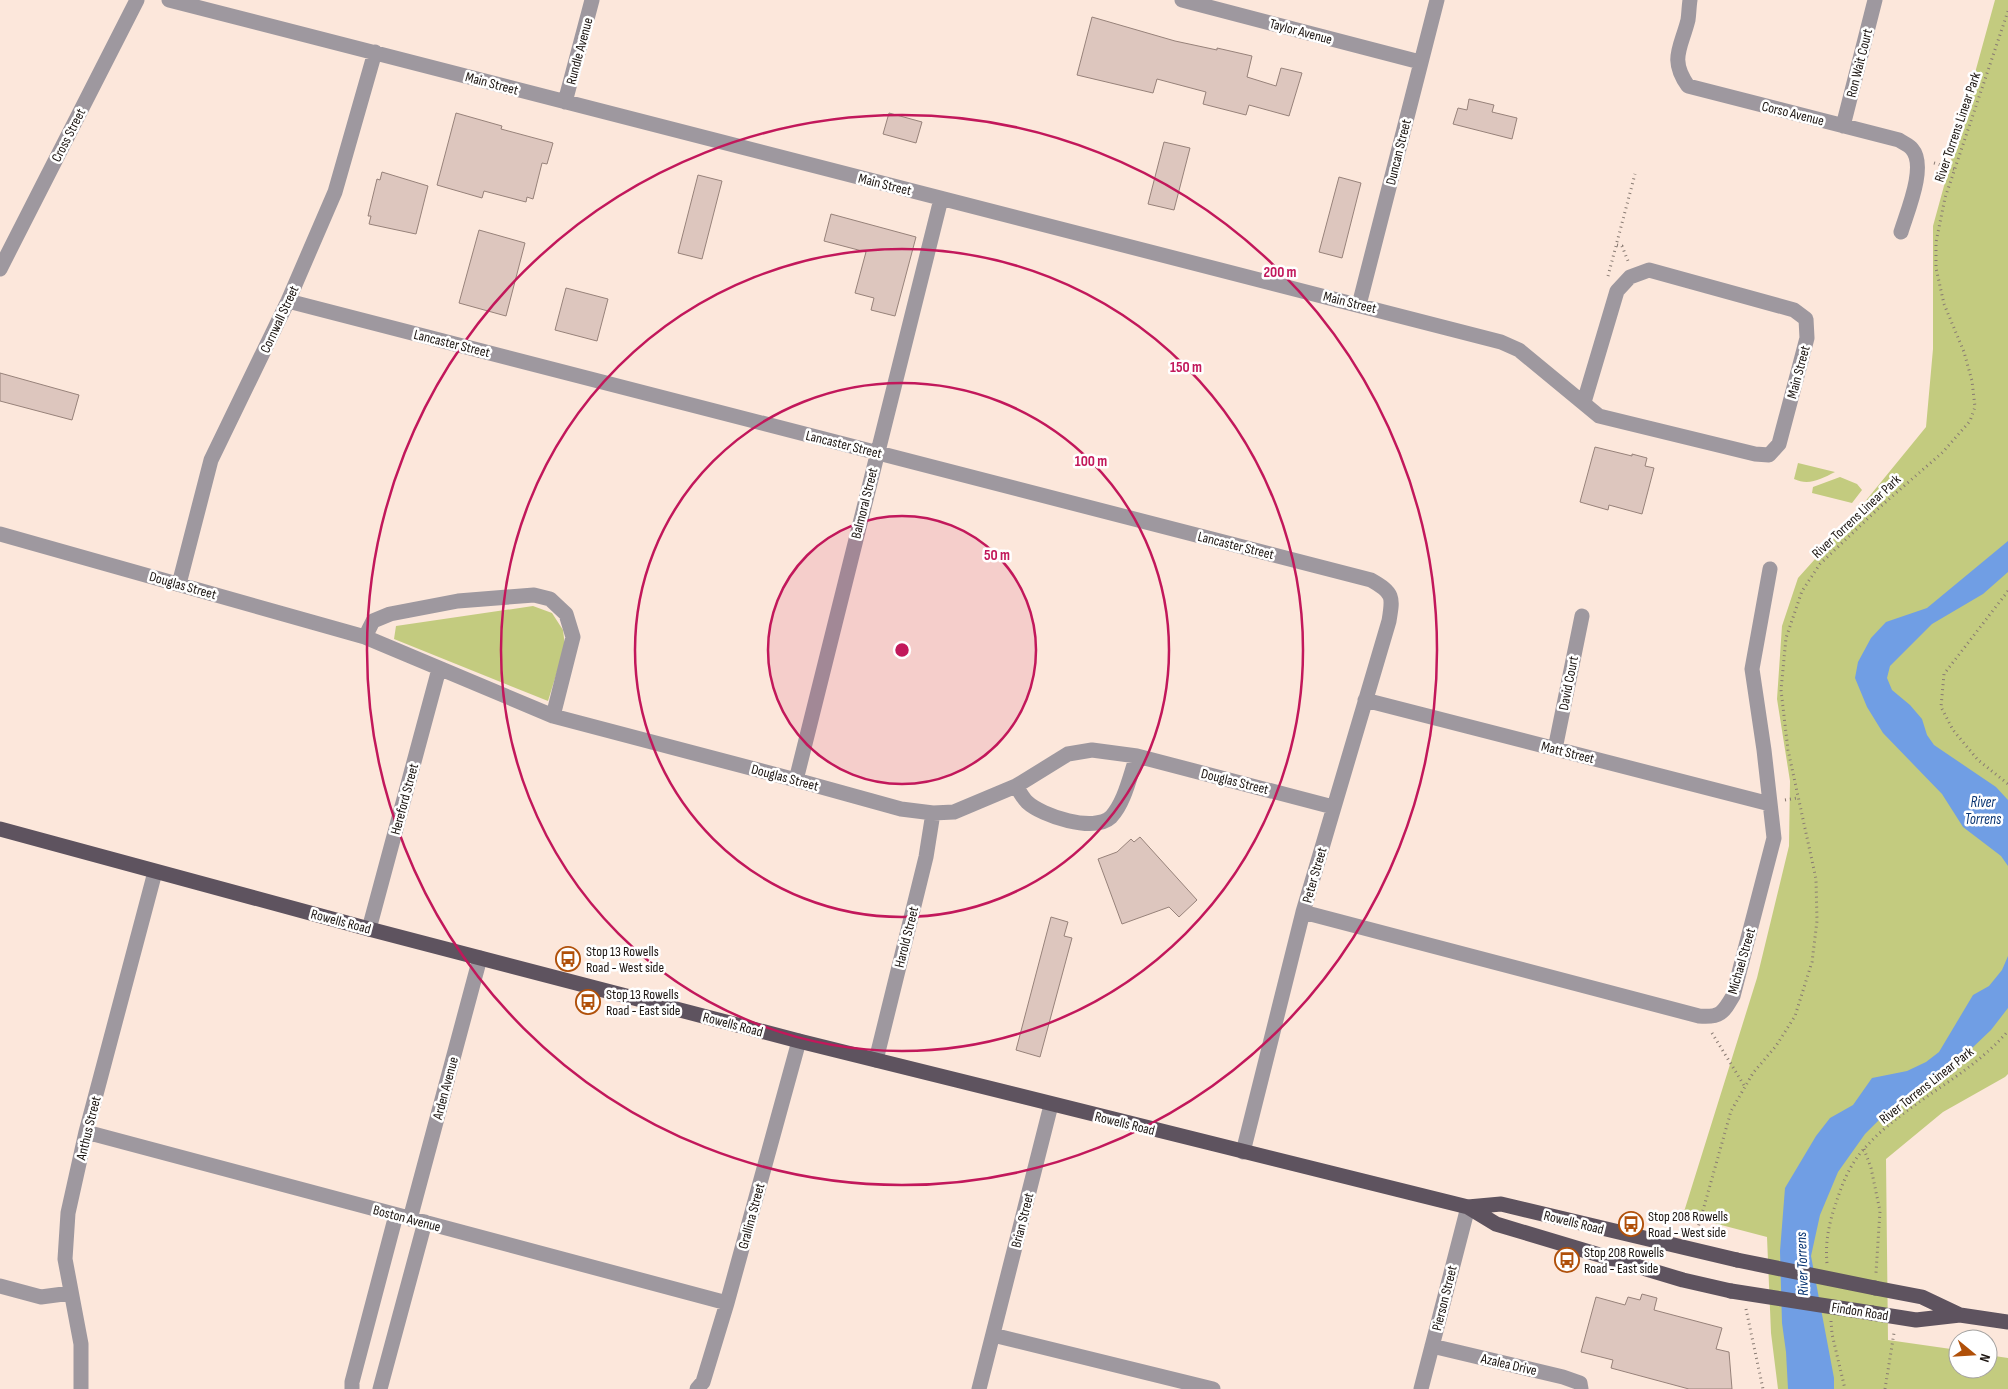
<svg xmlns="http://www.w3.org/2000/svg" width="2008" height="1389" viewBox="0 0 2008 1389" font-family="'Sofia Sans Condensed',sans-serif">
  <style>
    .green { fill: #c3cb7f }
    .water { fill: #709ee4 }
    .building { fill: #ddc6be; stroke: #97827a }
    .lines { fill: none; stroke-linecap: round; stroke-linejoin: round }
    .path { stroke: #887a72; stroke-width: 3; stroke-dasharray: 1 4; stroke-linecap: butt }
    .minor { stroke: #9e989f; stroke-width: 15 }
    .major { stroke: #5e535f; stroke-width: 15 }
    .major-bridge { stroke: #5e535f; stroke-width: 15 }
    .ring { fill: none; stroke: #c2185b; stroke-width: 2.5 }
    .labels { text-anchor: middle; stroke-width: 5; stroke-linejoin: round; paint-order: stroke }
    .street-label { font-size: 14px; fill: #1a130f; stroke: #fff }
    .poi-label { font-size: 14px; fill: #1a130f; stroke: #fff; text-anchor: start }
    .water-label { font-size: 15px; font-style: italic; fill: #083472; stroke: #fff }
    .centre { fill: #c2185b; stroke: #fff; stroke-width: 2.5 }
    .ring-label { font-size: 15px; text-anchor: middle; font-weight: bold; fill: #c2185b; stroke: #fff; stroke-width: 5; stroke-linejoin: round; paint-order: stroke }
  </style>
  <rect width="100%" height="100%" fill="#fce7db"/>
  <!-- green -->
  <path class="green" d="M1995,0H2008V1074L2005,1077L1943,1112L1886,1159L1888,1340L1958,1350V1369H1988V1355L2008,1358V1389H1778L1771,1333L1767,1237L1683,1215L1757,978L1789,846L1790,781L1777,699L1782,626L1798,578L1850,520L1926,427L1933,349V226Z
    M1798,463L1835,472C1821,479 1809,486 1794,479Z
    M1840,477L1857,484L1862,490L1852,503L1812,493L1813,487Z
    M533,606L552,613L563,630L565,646L548,701L394,639L396,626Z"/>
  <!-- water -->
  <path class="water" d="M2008,541V572L1983,594L1932,624L1890,666L1887,678L1892,690L1910,705L1922,719L1927,735L1934,745L1996,787L2008,800V866L2001,856L1963,827L1942,794L1883,733L1867,707L1855,678L1858,662L1871,638L1886,622L1927,608Z
    M2008,956V1008L1991,1030L1971,1049L1923,1087L1888,1111L1865,1134L1838,1172L1820,1215L1811,1256L1834,1378V1389H1788L1786,1352L1782,1323L1780,1251L1785,1188L1816,1136L1830,1118L1853,1105L1872,1078L1907,1071L1926,1062L1939,1052L1973,995L1989,986L2002,970Z"/>
  <!-- building -->
  <path class="building" d="M1092,17L1175,41L1217,50V48L1252,56L1247,77L1276,86L1281,68L1302,73L1289,116L1249,105L1246,115L1203,104L1206,92L1157,79L1153,93L1077,75Z
    M1469,99L1494,105L1492,112L1517,118L1512,139L1453,124L1458,108L1467,110Z
    M456,113L502,126L501,129L553,143L547,164L542,163L533,199L527,197L526,202L484,191L482,198L437,185Z
    M889,113L922,122L916,143L883,134Z
    M1164,142L1190,148L1174,210L1148,204Z
    M382,172L428,186L416,234L369,224L371,216H368L377,179L380,180Z
    M698,175L722,181L702,259L678,253Z
    M1339,177L1361,183L1342,258L1319,252Z
    M831,214L916,237L895,316L871,310L874,298L855,293L866,252L824,241Z
    M479,230L525,243L506,316L459,303Z
    M566,288L608,299L597,341L555,330Z
    M0,373L79,395L72,420L0,401Z
    M1595,447L1632,456V454L1647,458L1645,466L1654,468L1642,514L1609,505L1608,510L1580,502Z
    M1140,837L1197,900L1179,917L1169,907L1122,924L1098,859L1117,852L1131,839L1134,842Z
    M1051,917L1068,922L1064,936L1072,938L1040,1057L1016,1050Z
    M1642,1294L1657,1298L1654,1310L1722,1328L1716,1349L1729,1352L1732,1389H1689L1611,1368L1613,1360L1581,1352L1596,1297L1625,1305L1628,1297L1640,1300Z"/>
  <g class="lines">
    <!-- path -->
    <path class="path" d="M1934,163L1954,169
      M1617,245L1622,246L1628,261
      M1608,276L1635,174
      M2008,591L1944,674L1941,707L1953,730L1978,760L2008,784
      M1785,800L1797,798
      M1712,1033L1745,1087
      M1864,1149L1871,1168L1880,1211L1876,1273
      M1696,1235L1731,1111L1753,1073L1776,1046L1795,1016L1812,962L1817,921L1816,879L1788,750L1781,690L1786,638L1802,591L1820,564L1880,507L1943,452L1970,421L1975,407L1972,381L1964,352L1944,304L1936,268V242L1945,198L2008,11
      M1827,1263C1825,1242 1829,1223 1836,1203C1842,1184 1850,1164 1864,1149C1905,1102 1967,1079 2008,1031
      M1746,1309L1763,1389
      M1831,1321L1832,1334L1845,1389
      M1885,1389L1894,1333"/>
    <!-- minor -->
    <path class="minor" d="M169,0L1501,342L1519,350L1599,416L1755,454L1769,455L1779,444L1807,338L1806,319L1794,310L1649,270L1630,277L1617,291L1584,402
      M1182,0L1420,62
      M1690,0C1689,6 1689,13 1688,20C1681,48 1669,59 1688,86L1899,140C1903,143 1909,145 1912,149C1927,166 1907,212 1901,232
      M565,102L592,0
      M1843,126L1875,0
      M0,269L137,0
      M288,301L1371,580C1394,593 1393,597 1389,621L1303,912L1243,1152
      M1359,305L1437,0
      M0,534L365,637L553,716L796,780L901,809L933,813L954,812L1016,786L1068,754L1092,750L1137,756L1333,807
      M179,584L211,460L288,301L335,192L375,52
      M365,637L373,621L390,614L458,601L534,595L550,599L566,614L573,637L553,716
      M1365,700L1770,804
      M1555,749L1582,616
      M796,780L941,199
      M1016,786C1019,791 1023,798 1027,802C1042,816 1094,833 1111,817C1125,802 1130,775 1137,756
      M1303,912L1699,1016C1720,1018 1723,1013 1733,996L1774,838L1764,750L1752,669L1770,569
      M369,929L439,669
      M876,1060L926,857L933,813
      M86,1132L727,1303
      M410,1219L480,958
      M0,1286L41,1297L71,1293
      M993,1335L1213,1389
      M1432,1346L1563,1377L1580,1383L1581,1389
      M81,1389V1344L65,1259L68,1213L86,1132L155,872
      M352,1389V1382L396,1215
      M380,1389L425,1222
      M697,1389L703,1382L727,1303L799,1041
      M979,1389L1051,1105
      M1421,1389L1468,1207"/>
    <!-- major -->
    <path class="major" d="M0,829L369,929L799,1041L1468,1207L1496,1224L1683,1280L1731,1291
      M1468,1207L1501,1204L1737,1260
      M1875,1288L1922,1297L1960,1315
      M1872,1313L1916,1320L1960,1315L2008,1322"/>
    <!-- major-bridge -->
    <path class="major-bridge" d="M1737,1260L1875,1288
      M1731,1291L1872,1313"/>
  </g>
  <!-- distance rings -->
  <circle cx="902" cy="650" r="134" fill="#c2185b" fill-opacity=".12"/>
  <g class="ring">
    <circle cx="902" cy="650" r="134"/>
    <circle cx="902" cy="650" r="267"/>
    <circle cx="902" cy="650" r="401"/>
    <circle cx="902" cy="650" r="535"/>
  </g>
  <!-- icons -->
  <defs>
    <symbol id="bus-ring" viewBox="-11 -11 22 22"><circle r="9.5" fill="#fff" stroke="#b05009" stroke-width="1.5"/><path d="M-5-6H5V4H4V6H2V4H-2V6H-4V4H-5ZM-3.5-4V0h7V-4ZM-3.5 1.2v1.5H-2V1.2ZM2 1.2v1.5H3.5V1.2Z" fill="#b05009"/></symbol>
  </defs>
  <g fill-rule="evenodd">
    <use href="#bus-ring" x="554" y="945" width="28" height="28"/>
    <use href="#bus-ring" x="574" y="988" width="28" height="28"/>
    <use href="#bus-ring" x="1617" y="1210" width="28" height="28"/>
    <use href="#bus-ring" x="1553" y="1246" width="28" height="28"/>
  </g>
  <g class="labels">
    <!-- street labels -->
    <g class="street-label">
      <text transform="translate(1301 31) rotate(15)" y="5">Taylor Avenue</text>
      <text transform="translate(579 51) rotate(-75)" y="5">Rundle Avenue</text>
      <text transform="translate(1859 63) rotate(-76)" y="5">Ron Wait Court</text>
      <text transform="translate(492 83) rotate(15)" y="5">Main Street</text>
      <text transform="translate(1793 113) rotate(14)" y="5">Corso Avenue</text>
      <text transform="translate(1957 127) rotate(-71)" y="5">River Torrens Linear Park</text>
      <text transform="translate(68 135) rotate(-63)" y="5">Cross Street</text>
      <text transform="translate(1398 152) rotate(-76)" y="5">Duncan Street</text>
      <text transform="translate(885 184) rotate(14)" y="5">Main Street</text>
      <text transform="translate(1350 302) rotate(14)" y="5">Main Street</text>
      <text transform="translate(279 319) rotate(-65)" y="5">Cornwall Street</text>
      <text transform="translate(452 343) rotate(14)" y="5">Lancaster Street</text>
      <text transform="translate(1798 372) rotate(-75)" y="5">Main Street</text>
      <text transform="translate(844 444) rotate(14)" y="5">Lancaster Street</text>
      <text transform="translate(864 503) rotate(-76)" y="5">Balmoral Street</text>
      <text transform="translate(1856 516) rotate(-43)" y="5">River Torrens Linear Park</text>
      <text transform="translate(1236 545) rotate(14)" y="5">Lancaster Street</text>
      <text transform="translate(183 585) rotate(16)" y="5">Douglas Street</text>
      <text transform="translate(1568 683) rotate(-79)" y="5">David Court</text>
      <text transform="translate(1568 752) rotate(14)" y="5">Matt Street</text>
      <text transform="translate(785 777) rotate(15)" y="5">Douglas Street</text>
      <text transform="translate(1235 781) rotate(14)" y="5">Douglas Street</text>
      <text transform="translate(404 799) rotate(-75)" y="5">Hereford Street</text>
      <text transform="translate(1314 875) rotate(-74)" y="5">Peter Street</text>
      <text transform="translate(341 921) rotate(15)" y="5">Rowells Road</text>
      <text transform="translate(906 937) rotate(-76)" y="5">Harold Street</text>
      <text transform="translate(1741 961) rotate(-74)" y="5">Michael Street</text>
      <text transform="translate(733 1024) rotate(15)" y="5">Rowells Road</text>
      <text transform="translate(1926 1085) rotate(-38)" y="5">River Torrens Linear Park</text>
      <text transform="translate(445 1088) rotate(-75)" y="5">Arden Avenue</text>
      <text transform="translate(1125 1123) rotate(14)" y="5">Rowells Road</text>
      <text transform="translate(88 1128) rotate(-76)" y="5">Anthus Street</text>
      <text transform="translate(751 1216) rotate(-75)" y="5">Grallina Street</text>
      <text transform="translate(407 1218) rotate(15)" y="5">Boston Avenue</text>
      <text transform="translate(1022 1220) rotate(-76)" y="5">Brian Street</text>
      <text transform="translate(1574 1222) rotate(14)" y="5">Rowells Road</text>
      <text transform="translate(1444 1298) rotate(-76)" y="5">Pierson Street</text>
      <text transform="translate(1860 1311) rotate(9)" y="5">Findon Road</text>
      <text transform="translate(1509 1364) rotate(13)" y="5">Azalea Drive</text>
    </g>
    <!-- poi labels -->
    <g class="poi-label">
      <text x="586" y="956">Stop 13 Rowells<tspan x="586" dy="16">Road - West side</tspan></text>
      <text x="606" y="999">Stop 13 Rowells<tspan x="606" dy="16">Road - East side</tspan></text>
      <text x="1648" y="1221">Stop 208 Rowells<tspan x="1648" dy="16">Road - West side</tspan></text>
      <text x="1584" y="1257">Stop 208 Rowells<tspan x="1584" dy="16">Road - East side</tspan></text>
    </g>
    <!-- water labels -->
    <g class="water-label">
      <text x="1983" y="807">River<tspan x="1983" dy="17">Torrens</tspan></text>
      <text transform="translate(1802 1264) rotate(-92)" y="5">River Torrens</text>
    </g>
  </g>
  <circle cx="902" cy="650" r="8" class="centre"/>
  <g class="ring-label">
    <text x="1280" y="277">200 m</text>
    <text x="1186" y="372">150 m</text>
    <text x="1091" y="466">100 m</text>
    <text x="997" y="560">50 m</text>
  </g>
  <!-- north arrow -->
  <g transform="translate(1973 1354) rotate(108)"><circle r="24" fill="#ffffff" stroke="#a3a19f"/>
  <path d="M0-4L9 19L0 12L-9 19Z" fill="#b05009"/>
  <text y="-8" font-size="14" font-weight="bold" text-anchor="middle" fill="#1a130f">N</text>
  </g>
</svg>
